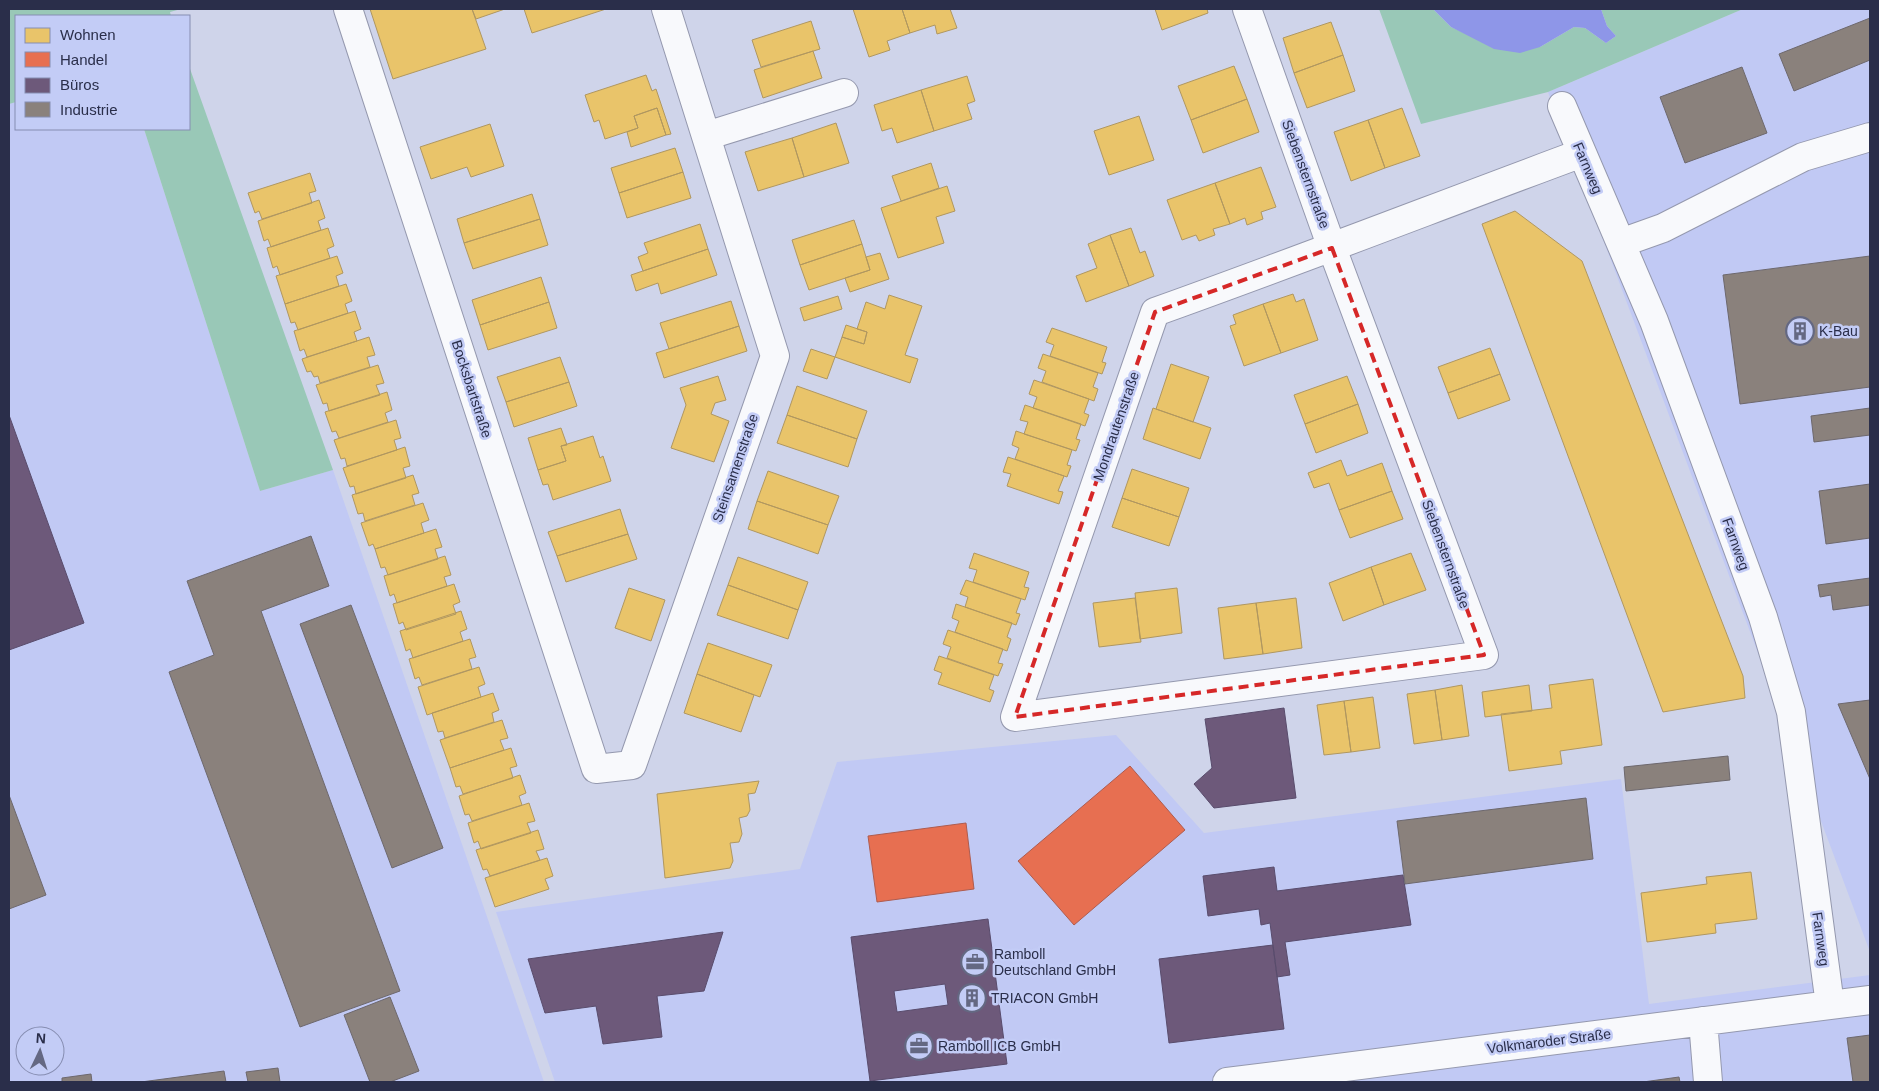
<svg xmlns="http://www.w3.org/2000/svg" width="1879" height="1091" viewBox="0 0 1879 1091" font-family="Helvetica,sans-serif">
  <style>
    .built { fill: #c1c9f4; fill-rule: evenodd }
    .green { fill: #99c8b7 }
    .water { fill: #8e96e8 }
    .homes { fill: #e9c46a; stroke: #b09760 }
    .shops { fill: #e76f51; stroke: #ae5c4f }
    .offices { fill: #6d597a; stroke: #594c6c; fill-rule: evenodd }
    .industry { fill: #8a817c; stroke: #6d686d }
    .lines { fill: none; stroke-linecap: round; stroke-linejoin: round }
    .minor-casing { stroke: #9498ae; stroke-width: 30 }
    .minor { stroke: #f8f9fc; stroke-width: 28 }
    .marked { fill: none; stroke: #d62828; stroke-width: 4; stroke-dasharray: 10 6; stroke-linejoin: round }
    .labels { text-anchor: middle; stroke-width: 5; stroke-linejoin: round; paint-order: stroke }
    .street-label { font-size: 14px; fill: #2a2e4a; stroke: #c3ccf6 }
    .poi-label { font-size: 14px; fill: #2a2e4a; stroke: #c3ccf6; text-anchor: start }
  </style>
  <rect width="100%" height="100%" fill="#cfd4ea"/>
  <!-- built -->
  <path class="built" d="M1743,9H1870V952L1548,92Z
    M16,102V129H144L260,491L333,470L544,1082H9V104ZM25,1036H55V1066H25Z
    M1116,735L1204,833L1621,779L1649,1004L1870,975V1082H555L496,912L800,869L837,762Z"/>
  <!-- green -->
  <path class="green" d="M9,9H181L170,12L171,16H16V102L9,104Z
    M1379,9H1433L1451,27L1471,36L1540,47L1574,27L1585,28L1606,43L1616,36L1607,26L1601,9H1743L1548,92L1421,124Z
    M189,66L333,470L260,491L144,129H189Z"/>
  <!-- water -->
  <path class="water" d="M1433,9H1601L1607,26L1616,36L1606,43L1585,28L1574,27L1540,47L1520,53L1494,49L1451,27Z"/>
  <!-- homes -->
  <path class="homes" d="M370,9H472L486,49L393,79Z
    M472,9H505L476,19Z
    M524,9H606L532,33Z
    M853,9H902L910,33L887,41L890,50L869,57Z
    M902,9H950L957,28L937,34L935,25L910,33Z
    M1155,9H1207L1208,13L1162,30Z
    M811,21L820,49L761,67L752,40Z
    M1331,22L1343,55L1294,73L1283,38Z
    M813,51L822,78L763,98L754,70Z
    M1343,55L1355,91L1307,108L1294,73Z
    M1234,66L1247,99L1191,120L1178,86Z
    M646,75L652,91L656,89L671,134L666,135L657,108L634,116L638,128L605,139L599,120L594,122L585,95Z
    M967,76L975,101L967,104L972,119L934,131L921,90Z
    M921,90L934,131L897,143L892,128L882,131L874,105Z
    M1247,99L1259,132L1203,153L1191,120Z
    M657,108L666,135L631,147L627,132L638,128L634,116Z
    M1402,108L1420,156L1385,168L1368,120Z
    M1139,116L1154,160L1109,175L1094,131Z
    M1368,120L1385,168L1351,181L1334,132Z
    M836,123L849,163L804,177L792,138Z
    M490,124L504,166L471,177L467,167L431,179L420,147Z
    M792,138L804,177L758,191L745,152Z
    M675,148L683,172L619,193L611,168Z
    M931,163L939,188L901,201L892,176Z
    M1261,167L1276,207L1261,212L1263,219L1247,225L1245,218L1230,224L1215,183Z
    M683,172L691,198L627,218L619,193Z
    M310,173L316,191L309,193L312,203L262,219L259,211L255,213L248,193Z
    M1215,183L1230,224L1213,229L1215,235L1199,241L1196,235L1182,240L1167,200Z
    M947,186L955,211L936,217L944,243L898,258L881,208Z
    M532,194L540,219L464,243L457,219Z
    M319,200L325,218L318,221L321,230L271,247L268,239L264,241L258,221Z
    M1515,211L1582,261L1743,676L1745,698L1663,712L1482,224Z
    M540,219L548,245L473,269L464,243Z
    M854,220L862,244L800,265L792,240Z
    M700,224L708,249L643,271L638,257L648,253L644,243Z
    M328,228L334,246L327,249L330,258L280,275L277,266L273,268L267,248Z
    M1131,228L1140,253L1145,251L1154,276L1129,286L1110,235Z
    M1110,235L1129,286L1086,302L1076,276L1097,268L1088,244Z
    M862,244L870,270L809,290L800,265Z
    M708,249L717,275L661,294L658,283L636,291L631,275Z
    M880,253L889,279L850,292L845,278L870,270L866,257Z
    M337,256L343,273L336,276L339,286L285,304L276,276Z
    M541,277L549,302L480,325L472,300Z
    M346,284L352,301L345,304L348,313L298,330L295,322L291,323L285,304Z
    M1293,294L1296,302L1304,299L1318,340L1281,353L1263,304Z
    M889,295L922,306L905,355L918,359L910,383L835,357L842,337L864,344L867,332L857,329L866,302L885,309Z
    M838,296L842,309L804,321L800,308Z
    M731,301L739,326L669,349L660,323Z
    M549,302L557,328L488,350L480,325Z
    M1263,304L1281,353L1244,366L1230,326L1236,324L1233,315Z
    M355,311L361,329L354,332L357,341L307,357L304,349L300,351L294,331Z
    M846,325L867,332L864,344L842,337Z
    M739,326L747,351L664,378L656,353Z
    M1052,328L1107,347L1102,362L1106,363L1102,374L1050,356L1054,345L1046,342Z
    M369,337L375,355L367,357L370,367L320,383L318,376L314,377L311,371L307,372L302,359Z
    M1490,348L1500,374L1448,393L1438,367Z
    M811,349L835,357L827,379L803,371Z
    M1043,354L1098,373L1093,387L1098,389L1094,401L1042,382L1046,371L1038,368Z
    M560,357L569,382L506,402L497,377Z
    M1171,364L1209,377L1193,422L1156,409Z
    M378,365L384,383L376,385L380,395L329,411L327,403L323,404L316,385Z
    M1500,374L1510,400L1458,419L1448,393Z
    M718,376L726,400L715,403L711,414L729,421L714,462L671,448L686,405L680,388Z
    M1347,376L1358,404L1305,424L1294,395Z
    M1034,380L1089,399L1084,413L1089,415L1085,426L1033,408L1037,397L1029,394Z
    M569,382L577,406L514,427L506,402Z
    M797,386L867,411L857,439L787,415Z
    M387,392L392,410L385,413L388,422L339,438L336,431L332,432L325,412Z
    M1358,404L1368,433L1316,453L1305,424Z
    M1025,405L1081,424L1076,439L1080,440L1076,451L1024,434L1028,422L1020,420Z
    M1153,408L1211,428L1200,459L1143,439Z
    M787,415L857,439L848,467L777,443Z
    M396,420L401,438L394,440L397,450L347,466L345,458L341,459L334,440Z
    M561,428L567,445L561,446L566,461L538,470L528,438Z
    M1016,431L1072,450L1067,465L1071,466L1067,477L1015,459L1019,448L1012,445Z
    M593,436L600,458L603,456L611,481L553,500L548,484L543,485L538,470L566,461L561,446Z
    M405,447L410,466L403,468L406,478L356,494L354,486L350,487L343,468Z
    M1008,457L1064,476L1058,491L1063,492L1059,504L1007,486L1011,474L1003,472Z
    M1341,460L1347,476L1382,463L1392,491L1339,510L1329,483L1314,488L1308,473Z
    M1132,469L1189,488L1179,517L1122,498Z
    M768,471L839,496L828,525L757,501Z
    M413,475L419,493L412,495L415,505L365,521L363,513L358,514L352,495Z
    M1392,491L1403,519L1350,538L1339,510Z
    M1122,498L1179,517L1169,546L1112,527Z
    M757,501L828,525L818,554L748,529Z
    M423,503L429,520L421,523L424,533L375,549L373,544L369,546L361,523Z
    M620,509L628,534L557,556L548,532Z
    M436,529L442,547L435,549L438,559L388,575L385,567L381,568L375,549Z
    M628,534L637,559L566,582L557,556Z
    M974,553L1029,572L1024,587L1029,588L1025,600L973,582L977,570L969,568Z
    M1411,553L1426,590L1384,605L1371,567Z
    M445,556L451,575L444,577L447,586L397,603L394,594L390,596L384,576Z
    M738,557L808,582L798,610L728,585Z
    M1371,567L1384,605L1343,621L1329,583Z
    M966,580L1021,599L1016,613L1020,614L1016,625L965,607L968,597L960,594Z
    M454,584L460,602L453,605L456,614L406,630L403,622L399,624L393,604Z
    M728,585L798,610L788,639L717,615Z
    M629,588L665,600L651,641L615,628Z
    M1177,588L1182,633L1140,639L1135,593Z
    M1135,598L1141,642L1099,647L1093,603Z
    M1296,598L1302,648L1263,654L1256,603Z
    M1256,603L1263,654L1224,659L1218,608Z
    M956,604L1012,623L1007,637L1011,639L1007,651L955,632L959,621L952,618Z
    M461,611L467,629L460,632L463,641L413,658L410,649L406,651L400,631Z
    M948,630L1003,649L998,663L1003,664L998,676L947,658L951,647L943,644Z
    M470,639L476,657L469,659L472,669L422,685L419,677L415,679L409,659Z
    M708,643L772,665L760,697L697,674Z
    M939,656L994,675L989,689L994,691L990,702L938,684L942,673L934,670Z
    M479,667L485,684L478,687L481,697L427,715L418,687Z
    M697,674L754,695L741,732L684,713Z
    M1593,679L1602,745L1560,751L1562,764L1509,771L1501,714L1552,708L1549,685Z
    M1462,685L1469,736L1442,740L1435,690Z
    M1529,685L1532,711L1485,717L1482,692Z
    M1435,690L1442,740L1414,744L1407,694Z
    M493,693L499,710L492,713L494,722L445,738L443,731L438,732L432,713Z
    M1373,697L1380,748L1351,752L1344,701Z
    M1344,701L1351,752L1324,755L1317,705Z
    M502,720L508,738L500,740L504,750L450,768L440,740Z
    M511,748L517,766L510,768L513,778L463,794L460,786L456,787L450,768Z
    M520,775L526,793L519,796L522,805L472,821L469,814L465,815L459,796Z
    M759,781L755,793L748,794L750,810L747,816L739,818L742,834L739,842L730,843L733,861L730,868L665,878L657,794Z
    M529,803L535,821L527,823L531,833L481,849L478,841L474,843L468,823Z
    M538,830L544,849L536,851L540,860L490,876L487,869L483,870L476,850Z
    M547,858L553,876L545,879L549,889L495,907L485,878Z
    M1751,872L1757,919L1715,924L1716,933L1647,942L1641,893L1707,884L1706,877Z"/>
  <!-- shops -->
  <path class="shops" d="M1130,766L1185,830L1074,925L1018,861Z
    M966,823L974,889L877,902L868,836Z"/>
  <!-- offices -->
  <path class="offices" d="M9,415L84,623L9,650Z
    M1284,708L1296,798L1214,808L1194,784L1212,768L1205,719Z
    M1274,867L1277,891L1403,875L1411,925L1285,942L1290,975L1277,977L1270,923L1261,925L1259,909L1208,916L1203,876Z
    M988,919L1007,1064L870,1081L851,937ZM945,984L948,1005L897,1012L894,991Z
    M723,932L704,991L657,996L662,1037L603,1044L596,1006L545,1013L528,959Z
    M1273,945L1284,1029L1169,1043L1159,959Z"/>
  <!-- industry -->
  <path class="industry" d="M1870,18V60L1794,91L1779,54Z
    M1742,67L1767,133L1685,163L1660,97Z
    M1870,256V387L1740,404L1723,275Z
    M1870,408V435L1814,442L1811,416Z
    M1870,484V538L1826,544L1819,491Z
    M311,536L329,586L261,611L400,991L300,1027L169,672L214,655L187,581Z
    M1870,578V605L1833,610L1831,595L1820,597L1818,585Z
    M351,605L443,848L392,868L300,624Z
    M1870,700V779L1838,704Z
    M1728,756L1730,780L1626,791L1624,767Z
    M9,795L46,895L9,909Z
    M1586,798L1593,859L1405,884L1397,821Z
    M390,997L419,1071L390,1082H370L344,1015Z
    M1870,1035V1082H1853L1847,1038Z
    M278,1068L280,1082H248L246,1072Z
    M224,1071L226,1082H141Z
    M91,1074L92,1082H62V1078Z
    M1679,1077L1680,1082H1643Z"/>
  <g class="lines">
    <defs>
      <path id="minor" d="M348,9L596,769L632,765L775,356L666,9
        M1247,9L1332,248L1484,655L1015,717L1155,312C1298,261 1439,206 1582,153
        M1562,106L1654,321L1763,617L1791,712L1830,1005
        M706,136L844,93
        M1621,243L1663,228L1803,157L1870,137
        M1703,1021L1708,1082
        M1227,1082L1870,1000"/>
    </defs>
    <!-- minor casing -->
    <use href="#minor" class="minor-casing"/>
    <!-- minor -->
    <use href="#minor" class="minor"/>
  </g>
  <!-- marked area -->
  <path class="marked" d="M1332,248L1484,655L1015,717L1155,312Z"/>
  <!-- icons -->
  <defs>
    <symbol id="building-ring" viewBox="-11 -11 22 22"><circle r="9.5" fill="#c3ccf6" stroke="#646882" stroke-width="1.5"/><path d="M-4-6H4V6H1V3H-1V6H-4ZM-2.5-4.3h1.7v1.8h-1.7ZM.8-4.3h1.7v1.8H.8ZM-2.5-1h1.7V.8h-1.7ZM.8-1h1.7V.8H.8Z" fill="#646882"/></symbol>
    <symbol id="office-ring" viewBox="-11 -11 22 22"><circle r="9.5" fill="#c3ccf6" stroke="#646882" stroke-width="1.5"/><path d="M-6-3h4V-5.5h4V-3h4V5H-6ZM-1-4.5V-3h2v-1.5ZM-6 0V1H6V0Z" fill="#646882"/></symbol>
  </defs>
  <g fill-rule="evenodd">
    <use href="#building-ring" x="1784" y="315" width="32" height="32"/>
    <use href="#office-ring" x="959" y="946" width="32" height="32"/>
    <use href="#building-ring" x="956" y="982" width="32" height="32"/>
    <use href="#office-ring" x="903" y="1030" width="32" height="32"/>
  </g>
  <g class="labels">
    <!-- street labels -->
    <g class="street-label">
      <text transform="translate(1588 168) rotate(67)" y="5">Farnweg</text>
      <text transform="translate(1306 174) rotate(70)" y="5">Siebensternstraße</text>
      <text transform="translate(472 389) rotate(72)" y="5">Bocksbartstraße</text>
      <text transform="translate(1116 426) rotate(-71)" y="5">Mondrautenstraße</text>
      <text transform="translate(735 468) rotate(-71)" y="5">Steinsamenstraße</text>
      <text transform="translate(1736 544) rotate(70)" y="5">Farnweg</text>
      <text transform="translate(1446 554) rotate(70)" y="5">Siebensternstraße</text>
      <text transform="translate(1821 939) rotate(82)" y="5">Farnweg</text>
      <text transform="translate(1549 1041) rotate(-7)" y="5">Volkmaroder Straße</text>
    </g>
    <!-- poi labels -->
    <g class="poi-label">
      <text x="1819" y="336">K-Bau</text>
      <text x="994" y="959">Ramboll<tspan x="994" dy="16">Deutschland GmbH</tspan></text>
      <text x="991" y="1003">TRIACON GmbH</text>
      <text x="938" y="1051">Ramboll ICB GmbH</text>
    </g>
  </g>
  <!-- border -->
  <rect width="1879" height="1091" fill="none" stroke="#2a2e4a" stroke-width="20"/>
  <!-- legend -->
  <rect x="15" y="15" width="175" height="115" fill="#c3ccf6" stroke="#868db1"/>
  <rect x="25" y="28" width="25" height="15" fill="#e9c46a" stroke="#868db1"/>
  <text x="60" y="40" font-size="15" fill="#2a2e4a">Wohnen</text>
  <rect x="25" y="52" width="25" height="15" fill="#e76f51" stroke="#868db1"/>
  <text x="60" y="65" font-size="15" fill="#2a2e4a">Handel</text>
  <rect x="25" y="78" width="25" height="15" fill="#6d597a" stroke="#868db1"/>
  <text x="60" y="90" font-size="15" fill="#2a2e4a">Büros</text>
  <rect x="25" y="102" width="25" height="15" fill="#8a817c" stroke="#868db1"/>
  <text x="60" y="115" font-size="15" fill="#2a2e4a">Industrie</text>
  <!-- north arrow -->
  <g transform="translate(40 1051) rotate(4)"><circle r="24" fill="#c3ccf6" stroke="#868db1"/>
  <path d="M0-4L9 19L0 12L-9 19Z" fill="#646882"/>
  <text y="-8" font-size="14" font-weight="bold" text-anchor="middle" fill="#2a2e4a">N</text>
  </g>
</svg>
